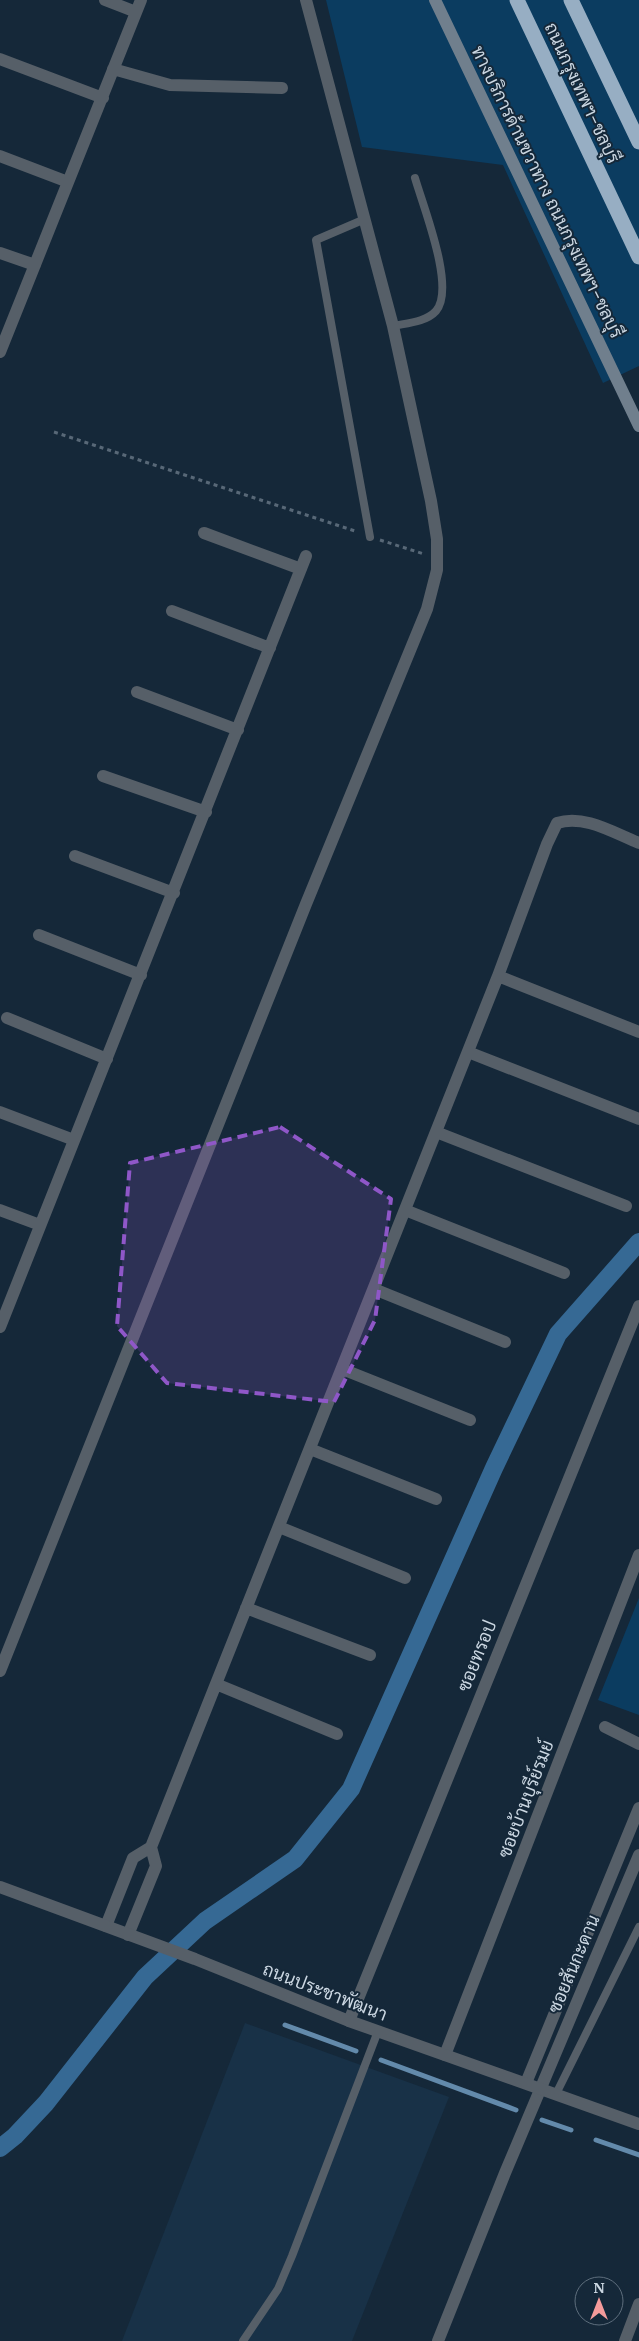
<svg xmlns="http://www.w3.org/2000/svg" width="639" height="2341" viewBox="0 0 639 2341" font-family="Merriweather,Sarabun,serif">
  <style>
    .built { fill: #183147 }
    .green { fill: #0b3c60 }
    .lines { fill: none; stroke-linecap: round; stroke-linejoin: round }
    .stream { stroke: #638aab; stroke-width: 5 }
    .canal { stroke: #366994; stroke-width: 18 }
    .path { stroke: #586877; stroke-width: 3; stroke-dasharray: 4 4; stroke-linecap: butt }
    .service { stroke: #565f68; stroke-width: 8 }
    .minor { stroke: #565f68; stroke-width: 12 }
    .tertiary { stroke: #565f68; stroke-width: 12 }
    .secondary { stroke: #707f8d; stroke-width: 12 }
    .motorway { stroke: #97aec3; stroke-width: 15 }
    .marked { fill: #8f57c8; fill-opacity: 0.2; stroke: #8f57c8; stroke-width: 4; stroke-dasharray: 10 6; stroke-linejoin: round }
    .labels { text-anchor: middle; stroke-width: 4; stroke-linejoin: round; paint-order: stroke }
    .street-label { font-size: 18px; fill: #cbd7e2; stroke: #152839 }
  </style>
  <rect width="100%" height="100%" fill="#152839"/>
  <!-- built -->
  <path class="built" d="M245,2023L449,2097L352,2341H122Z"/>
  <!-- green -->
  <path class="green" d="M326,0H639V366L603,383L503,165L362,147Z
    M639,1598V1715L598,1700Z"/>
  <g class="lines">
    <!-- stream -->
    <path class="stream" d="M285,2025L356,2051
      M381,2060L516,2110
      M542,2120L571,2130
      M596,2140L639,2155"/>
    <!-- canal -->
    <path class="canal" d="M0,2148L15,2136L46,2103L145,1977L205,1921L295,1859L351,1789L494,1468L558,1334L639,1242"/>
    <!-- path -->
    <path class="path" d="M54,432L358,532
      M380,540L424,554"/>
    <!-- service -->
    <path class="service" d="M365,219L316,240L370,537
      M393,326C407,323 426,322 436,311C456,288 423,206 415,178
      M556,2094L639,1927
      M243,2341L278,2289L292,2256L378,2031"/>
    <!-- minor -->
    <path class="minor" d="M105,0L136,12
      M0,59L103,98
      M113,69L170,85L282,88
      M0,156L68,182
      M0,253L35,265
      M0,352L141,0
      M204,533L301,569
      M172,611L270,648
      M137,692L238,730
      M103,776L206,812
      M75,856L174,893
      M39,935L141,975
      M498,976L639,1032
      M7,1018L107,1059
      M468,1052L639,1119
      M0,1112L74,1140
      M436,1132L626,1206
      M0,1210L40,1225
      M405,1210L564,1273
      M374,1289L505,1342
      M0,1327L306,556
      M342,1369L470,1420
      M310,1449L436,1499
      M279,1527L405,1578
      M246,1608L370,1655
      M0,1671L306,904L427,609L437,570V539L431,501L393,326L306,0
      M216,1684L337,1734
      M605,1727L639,1744
      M106,1926L133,1858L151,1847
      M128,1935L156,1866L151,1847L498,976L547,844L557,823C584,814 614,833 639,843
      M349,2021L639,1306
      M445,2055L639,1555
      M526,2083L639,1808
      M438,2341L505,2173L639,1855
      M625,2341L639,2304"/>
    <!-- tertiary -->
    <path class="tertiary" d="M0,1887L195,1959L349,2021L639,2124"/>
    <!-- secondary -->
    <path class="secondary" d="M435,0L639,426"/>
    <!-- motorway -->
    <path class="motorway" d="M517,0L639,257
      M571,0L639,142"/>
  </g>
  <!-- marked area -->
  <path class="marked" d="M280,1127L391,1199L375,1320L334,1402L167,1383L117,1326L130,1163Z"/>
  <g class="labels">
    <!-- street labels -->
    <g class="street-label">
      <text transform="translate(582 93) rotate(65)" y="6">ถนนกรุงเทพฯ-ชลบุรี</text>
      <text transform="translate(547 192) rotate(64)" y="6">ทางบริการด้านขวาทาง ถนนกรุงเทพฯ-ชลบุรี</text>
      <text transform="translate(477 1656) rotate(-68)" y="6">ซอยทรอป</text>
      <text transform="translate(526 1799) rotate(-69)" y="6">ซอยบ้านบุรีย์รมย์</text>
      <text transform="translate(574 1964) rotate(-67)" y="6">ซอยสันกะดาน</text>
      <text transform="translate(325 1992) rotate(21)" y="6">ถนนประชาพัฒนา</text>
    </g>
  </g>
  <!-- north arrow -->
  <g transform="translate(599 2301)"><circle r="24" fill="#152839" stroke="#5e6e7d"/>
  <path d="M0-4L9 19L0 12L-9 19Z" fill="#f59b9b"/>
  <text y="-8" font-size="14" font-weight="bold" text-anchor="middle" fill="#cbd7e2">N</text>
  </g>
</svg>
